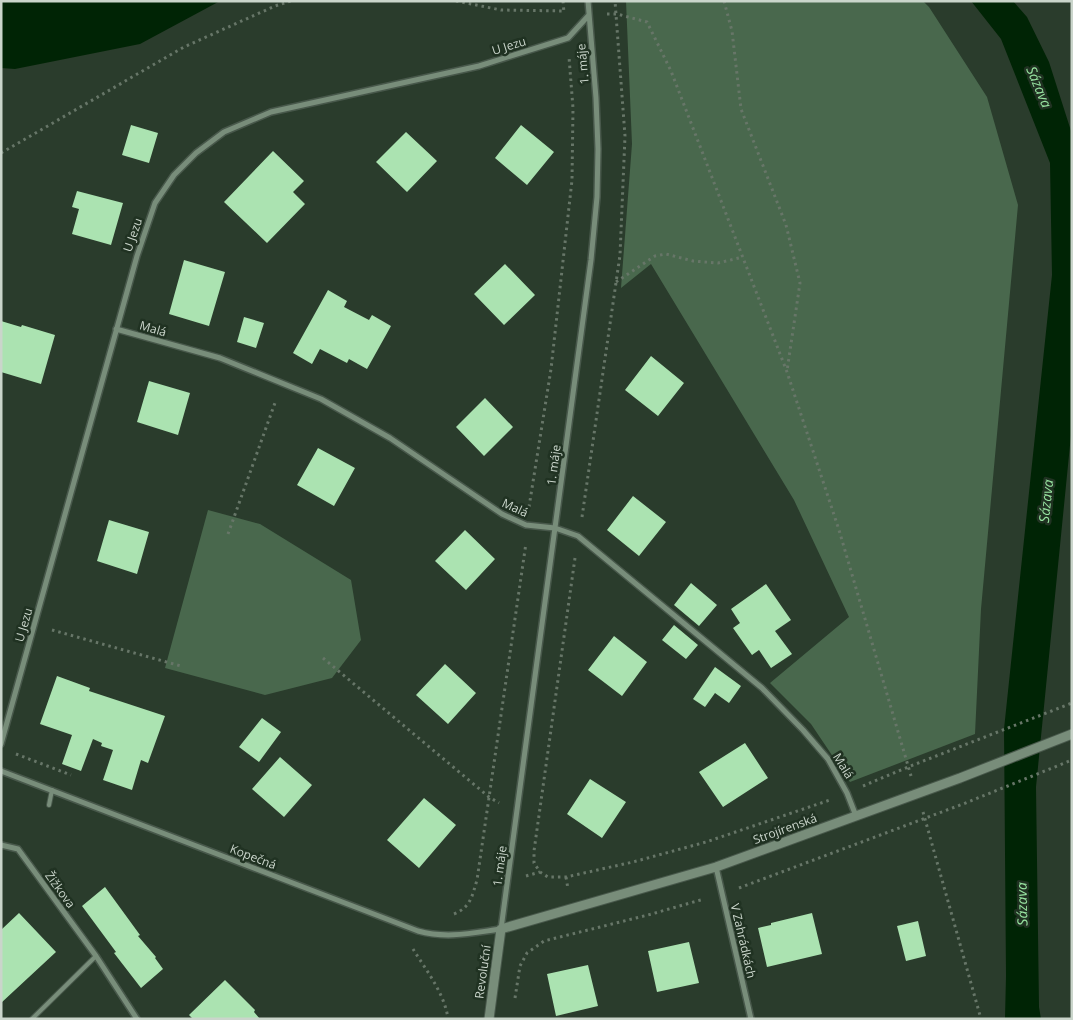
<svg xmlns="http://www.w3.org/2000/svg" width="1073" height="1020" viewBox="0 0 1073 1020" font-family="'Open Sans',sans-serif">
  <style>
    .green { fill: #49684d }
    .water { fill: #002405 }
    .building { fill: #abe3b1 }
    .lines { fill: none; stroke-linecap: round; stroke-linejoin: round }
    .service-casing { stroke: #48584b; stroke-width: 6 }
    .minor-casing { stroke: #48584b; stroke-width: 8 }
    .tertiary-casing { stroke: #48584b; stroke-width: 11 }
    .path { stroke: #677668; stroke-width: 3; stroke-dasharray: 2.5 4; stroke-linecap: butt }
    .service { stroke: #788d7a; stroke-width: 4 }
    .minor { stroke: #788d7a; stroke-width: 5 }
    .tertiary { stroke: #788d7a; stroke-width: 9 }
    .labels { text-anchor: middle; stroke-width: 5; stroke-linejoin: round; paint-order: stroke }
    .street-label { font-size: 12px; fill: #cad5cb; stroke: #203222 }
    .water-label { font-size: 14px; font-style: italic; fill: #98e4a1; stroke: #203222 }
  </style>
  <rect width="100%" height="100%" fill="#2a3c2c"/>
  <!-- green -->
  <path class="green" d="M626,1H923L929,7L987,97L1018,205L981,609L975,734L850,782L811,724L770,683L849,617L794,500L651,264L621,288L632,144Z
    M208,510L260,524L351,580L361,640L332,678L265,695L165,668Z"/>
  <!-- water -->
  <path class="water" d="M1,1H220L140,44L15,69L1,68Z
    M971,1H1013L1027,17L1049,62L1072,134V425L1036,787L1039,1007L1041,1019L1005,1018L1006,976L1004,729L1052,275L1050,163L1001,39Z"/>
  <!-- building -->
  <path class="building" d="M131,125L158,133L149,163L122,155Z
    M521,125L554,152L527,185L495,158Z
    M406,132L437,161L407,192L376,162Z
    M273,151L304,181L293,192L305,204L267,243L224,202Z
    M77,191L123,203L111,245L72,234L79,209L72,207Z
    M184,260L225,272L209,326L169,314Z
    M505,264L535,295L504,325L474,294Z
    M328,290L347,301L344,307L369,320L372,315L391,326L367,369L349,359L347,363L320,349L312,364L293,353Z
    M244,317L264,323L256,348L237,342Z
    M1,321L21,327L22,325L55,335L41,384L1,372Z
    M651,356L684,383L658,416L625,390Z
    M149,381L190,393L178,435L137,422Z
    M485,398L513,427L484,456L456,427Z
    M318,448L355,468L334,506L297,485Z
    M633,496L666,522L639,556L607,530Z
    M109,520L149,532L137,574L97,561Z
    M465,530L495,559L466,590L435,561Z
    M691,583L717,605L699,626L674,605Z
    M766,584L791,620L775,631L792,654L771,668L759,650L752,655L733,628L740,623L731,609Z
    M674,625L698,645L686,659L662,640Z
    M614,636L647,662L622,696L588,670Z
    M445,664L476,693L448,724L416,695Z
    M715,667L741,686L729,703L715,693L705,707L693,699Z
    M57,676L90,688L89,691L165,716L148,763L141,760L132,790L103,780L113,750L101,746L102,743L93,739L81,771L62,764L72,735L40,724Z
    M262,718L281,732L259,762L239,747Z
    M745,743L768,778L723,807L699,772Z
    M280,757L312,785L284,817L252,789Z
    M590,779L626,802L602,838L567,814Z
    M424,798L456,825L419,868L387,840Z
    M105,887L140,935L138,936L156,957L155,958L163,969L141,988L114,953L116,952L82,906Z
    M19,913L56,952L1,1003V930Z
    M812,913L822,954L767,967L758,928L771,925V923Z
    M918,921L926,956L906,961L897,926Z
    M689,942L699,983L657,992L648,951Z
    M588,965L598,1006L556,1016L547,974Z
    M225,980L255,1010L254,1012L260,1019H193L189,1015Z"/>
  <g class="lines">
    <defs>
      <path id="service" d="M49,805L52,790
        M32,1019L96,956"/>
      <path id="minor" d="M116,329L220,358L321,399L390,438L502,514L526,525L555,528L578,536L762,688L803,730L828,759L847,793L856,816
        M1,744L137,256L155,203L174,175L196,153L224,132L271,112L479,66L568,38L589,15
        M1,771L418,931C447,939 472,933 501,929L591,260L597,197L598,149L596,98L588,1
        M1,845L18,849L96,956L137,1019
        M716,867L751,1019"/>
      <path id="tertiary" d="M489,1019L501,929L716,867L960,778L1072,734"/>
    </defs>
    <!-- service casing -->
    <use href="#service" class="service-casing"/>
    <!-- minor casing -->
    <use href="#minor" class="minor-casing"/>
    <!-- tertiary casing -->
    <use href="#tertiary" class="tertiary-casing"/>
    <!-- path -->
    <path class="path" d="M456,1L501,10L565,11
      M563,1L564,13
      M724,1L732,31L741,109L786,225L800,283L787,371
      M607,14H617L647,22L671,71L787,372L839,530L911,776
      M1,153L184,47L275,6L291,1
      M616,282L655,256L666,254L693,261L718,263L743,257
      M529,507L551,369L572,180L573,108L569,57
      M582,517L620,255L625,136L615,1
      M228,534L276,400
      M575,558L534,851V863L540,872L548,877H566L633,862L706,842L830,800
      M52,630L181,666
      M323,658L489,797L499,803
      M16,754L71,775
      M863,786L908,767L1072,703
      M923,812L981,1019
      M526,876L540,872
      M566,877L568,889
      M739,888L963,804L1072,760
      M454,914C471,907 472,896 477,880L526,543
      M413,949C426,970 445,994 448,1019
      M515,998L520,966L527,953L544,941L648,915L704,899"/>
    <!-- service -->
    <use href="#service" class="service"/>
    <!-- minor -->
    <use href="#minor" class="minor"/>
    <!-- tertiary -->
    <use href="#tertiary" class="tertiary"/>
  </g>
  <g class="labels">
    <!-- street labels -->
    <g class="street-label">
      <text transform="translate(509 46) rotate(-17)" y="4">U Jezu</text>
      <text transform="translate(583 64) rotate(-95)" y="4">1. máje</text>
      <text transform="translate(133 235) rotate(-71)" y="4">U Jezu</text>
      <text transform="translate(153 329) rotate(16)" y="4">Malá</text>
      <text transform="translate(554 465) rotate(-82)" y="4">1. máje</text>
      <text transform="translate(515 508) rotate(25)" y="4">Malá</text>
      <text transform="translate(24 625) rotate(-74)" y="4">U Jezu</text>
      <text transform="translate(843 766) rotate(58)" y="4">Malá</text>
      <text transform="translate(785 829) rotate(-20)" y="4">Strojírenská</text>
      <text transform="translate(253 857) rotate(21)" y="4">Kopečná</text>
      <text transform="translate(500 866) rotate(-82)" y="4">1. máje</text>
      <text transform="translate(60 890) rotate(54)" y="4">Žižkova</text>
      <text transform="translate(743 941) rotate(77)" y="4">V Zahrádkách</text>
      <text transform="translate(483 972) rotate(-82)" y="4">Revoluční</text>
    </g>
    <!-- water labels -->
    <g class="water-label">
      <text transform="translate(1039 87) rotate(67)" y="5">Sázava</text>
      <text transform="translate(1046 501) rotate(-84)" y="5">Sázava</text>
      <text transform="translate(1022 904) rotate(-91)" y="5">Sázava</text>
    </g>
  </g>
  <!-- border -->
  <rect width="1073" height="1020" fill="none" stroke="#cad5cb" stroke-width="5"/>
</svg>
